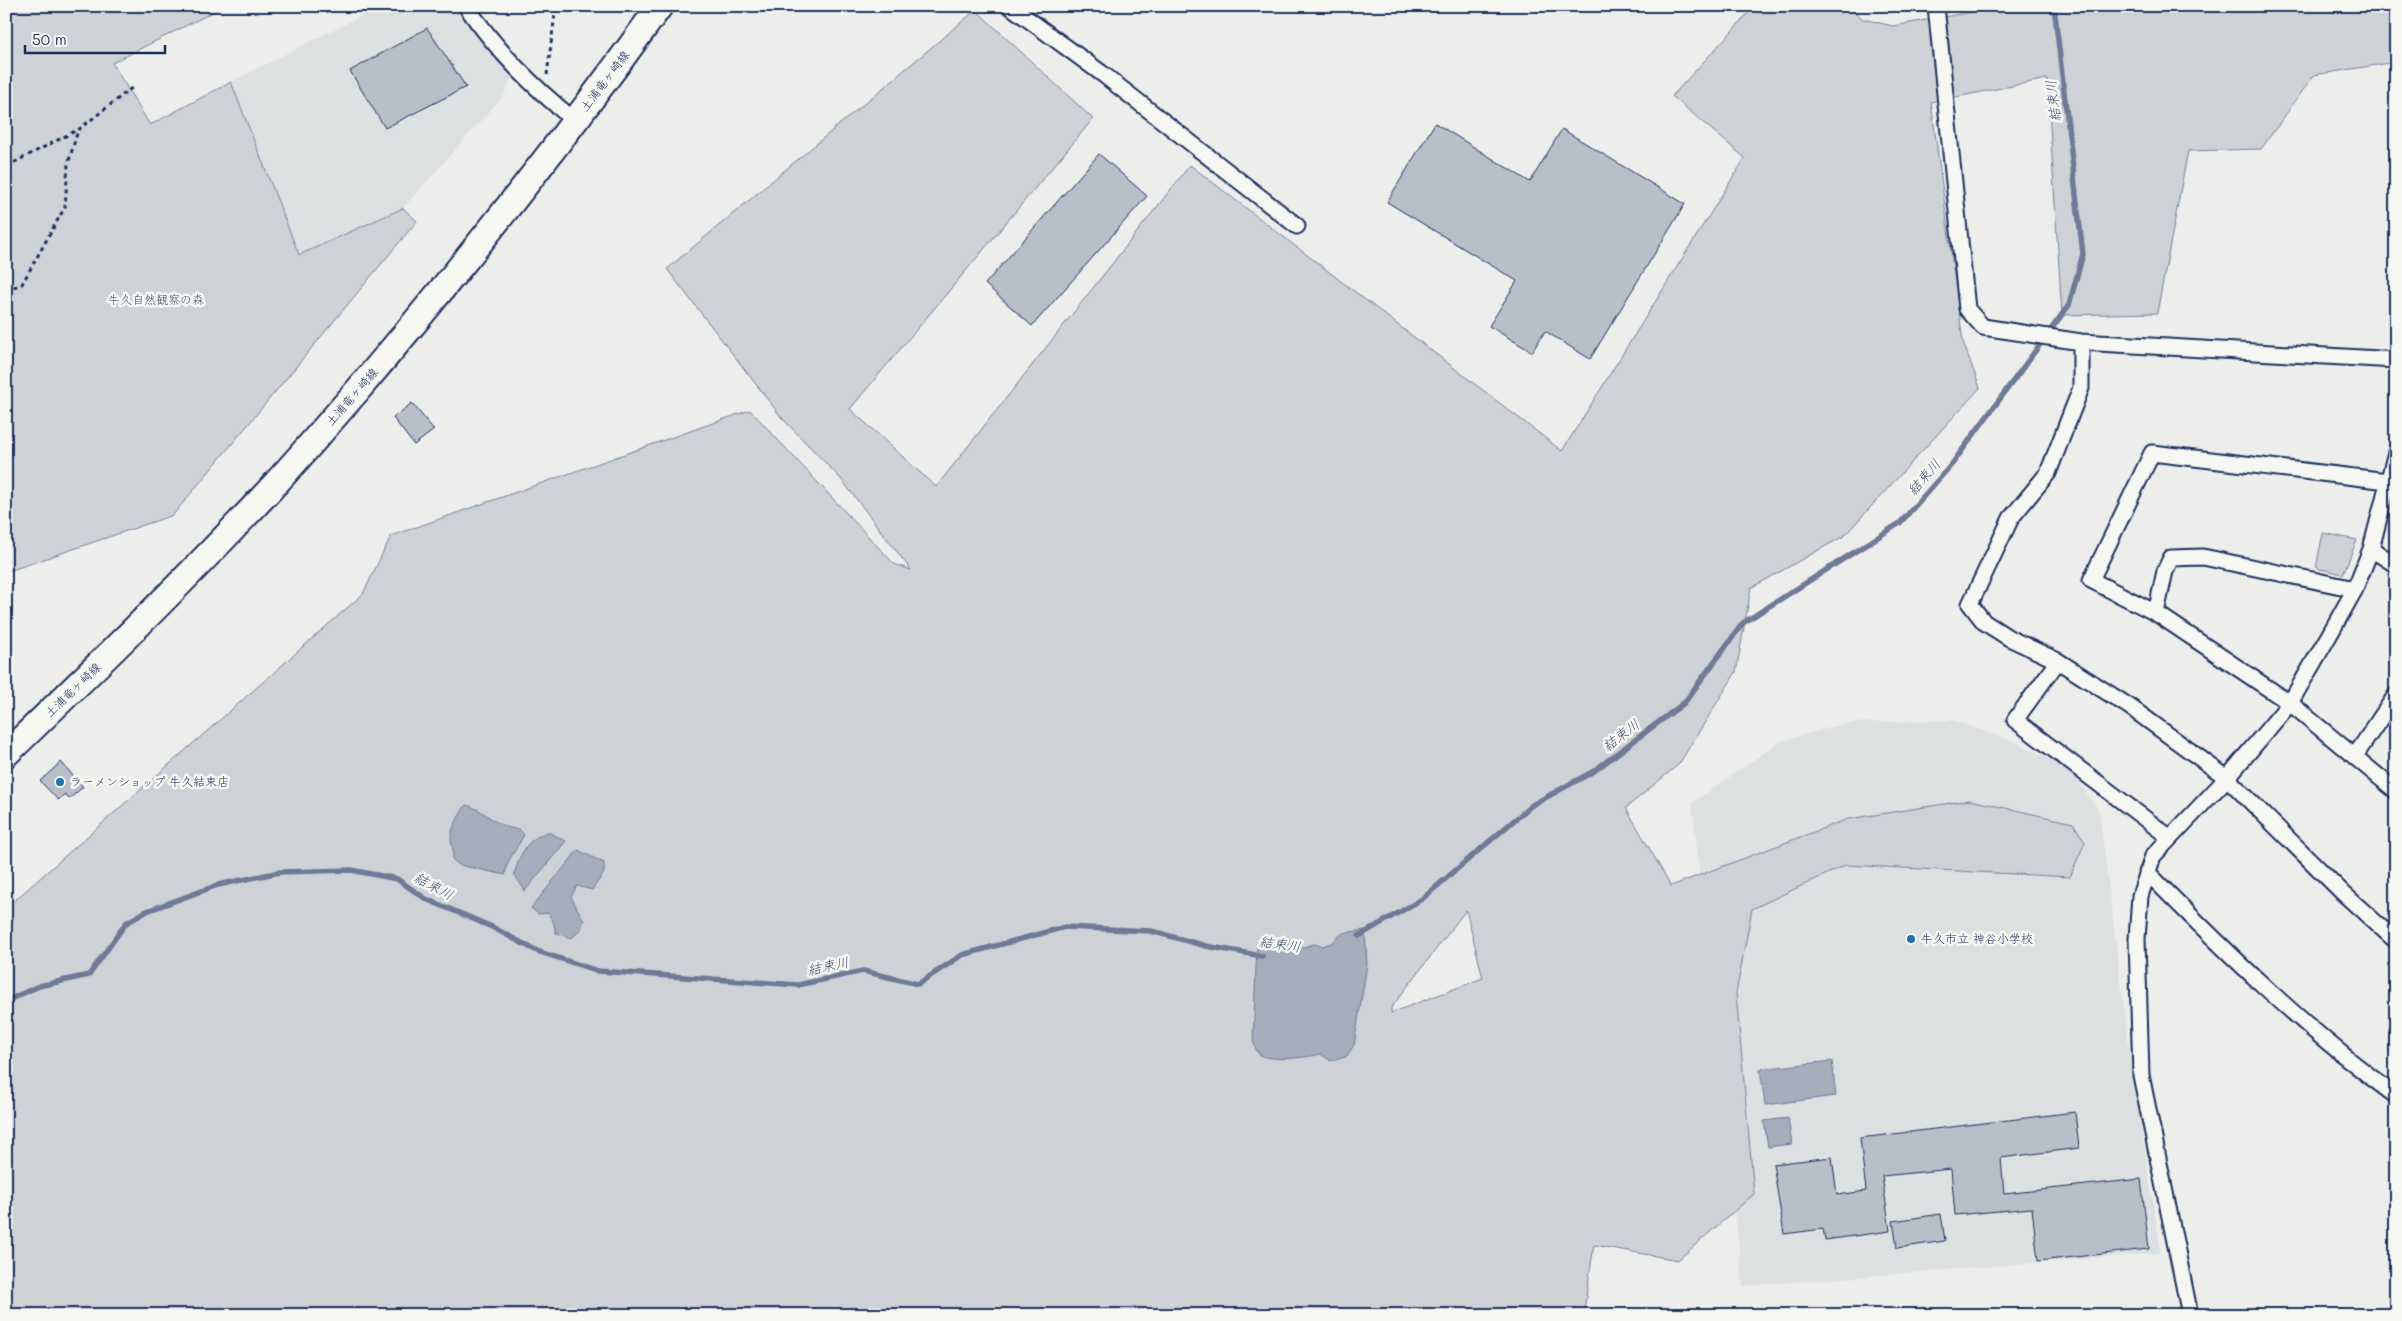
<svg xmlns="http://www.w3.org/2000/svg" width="2402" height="1321" viewBox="0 0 2402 1321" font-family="Mali,'Klee One',sans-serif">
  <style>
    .built { fill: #dde0e1 }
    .green { fill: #ced2d7; stroke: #74809a; fill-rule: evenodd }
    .water { fill: #a5acbc; stroke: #6e7a96 }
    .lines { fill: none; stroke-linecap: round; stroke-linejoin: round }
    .stream { stroke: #6e7a96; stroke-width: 5.5 }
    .building { fill: #b9bfc8; stroke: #1b2f5e }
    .street-casing { stroke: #1b2f5e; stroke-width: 19 }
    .primary-casing { stroke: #1b2f5e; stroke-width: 29 }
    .path { stroke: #1b2f5e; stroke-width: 3; stroke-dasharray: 4 4; stroke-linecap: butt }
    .street { stroke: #f6f6f2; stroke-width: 15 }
    .primary { stroke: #f6f6f2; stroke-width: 25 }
    .poi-dot { fill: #1f6fb2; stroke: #f6f6f2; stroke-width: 2 }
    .labels { text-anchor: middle; stroke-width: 5; stroke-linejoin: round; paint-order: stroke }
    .street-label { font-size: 12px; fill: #1b2f5e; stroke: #f6f6f2 }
    .park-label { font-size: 12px; fill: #48587c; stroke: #f6f6f2 }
    .poi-label { font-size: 12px; fill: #1b2f5e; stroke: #f6f6f2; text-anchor: start }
    .water-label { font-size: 14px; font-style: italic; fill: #44547a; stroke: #f6f6f2 }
  </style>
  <rect width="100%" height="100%" fill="#edeeec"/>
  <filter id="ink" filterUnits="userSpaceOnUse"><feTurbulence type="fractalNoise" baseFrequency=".02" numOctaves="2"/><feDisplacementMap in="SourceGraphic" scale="10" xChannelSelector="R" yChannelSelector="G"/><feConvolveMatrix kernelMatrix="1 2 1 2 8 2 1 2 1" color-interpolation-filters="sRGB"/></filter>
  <g filter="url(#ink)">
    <!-- built -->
    <path class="built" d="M380,6H466L515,68L504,95L403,208L299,255L231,82Z
      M1952,720L2015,742L2067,767L2099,810L2132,1069L2161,1253L1743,1286L1692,803L1781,741L1847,723Z"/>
    <!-- green -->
    <path class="green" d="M6,6H225L112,63L150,125L231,82L299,255L403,208L417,221L173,515L6,572Z
      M1755,6H1848L1863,19L1893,26L2005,6H2396V62L2314,75L2261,149L2188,151L2157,313L2062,315L2047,79L1931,102L1963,342L1980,388L1844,536L1751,588L1736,672L1679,764L1626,808L1671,886L1848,819L1970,800L2073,823L2085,842L2070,877L1846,865L1752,909L1736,993L1754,1194L1678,1260L1594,1245L1584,1310L1586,1315H6V908L363,594L391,536L750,410L894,564L911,570L841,479L782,418L667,269L976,10L1093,119L850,409L936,487L1190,165L1562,451L1745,158L1672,96ZM1466,910L1483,978L1391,1013V1008Z
      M2323,533L2357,540L2343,574L2316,568Z"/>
    <!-- water -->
    <path class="water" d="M466,805C487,810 496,829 519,829L524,835L508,862L505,875L459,865L452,859C455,850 451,847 451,839C451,827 460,815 466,805Z
      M548,832L566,841L525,891L514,874C521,853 526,839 548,832Z
      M578,850L604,863V873L592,890L577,886L571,897L584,921L580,931L571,938L556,933L553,921L548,913L538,914L531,908Z
      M1365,930L1367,965L1354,1045L1346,1057L1331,1061L1321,1054C1309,1057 1268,1063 1258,1053C1256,1051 1255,1045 1253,1042L1257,943L1268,947L1287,938L1300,948L1314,944L1322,946L1331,943L1343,933Z
      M1832,1061L1836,1096L1765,1105L1760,1069Z
      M1788,1118L1792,1144L1768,1147L1764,1121Z"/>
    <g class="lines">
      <!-- stream -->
      <path class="stream" d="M1359,936L1422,899L1532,805L1594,771L1684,703L1743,623L1900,523L1952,464L2069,305L2083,254L2054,6
        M6,1001L39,986L89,975L126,923L147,911L218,885L280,872L351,870L397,879L426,899L492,927L537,951L598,971L798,985L863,971L918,984L962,955L1065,927L1151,931L1206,946L1262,956"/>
    </g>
    <!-- building -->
    <path class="building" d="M427,28L466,87L385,128L350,71Z
      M1435,123L1530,182L1562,129L1685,204L1590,359L1545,331L1532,352L1489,326L1517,281L1387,202Z
      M1099,154L1147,196L1032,326L985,284Z
      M412,403L434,430L414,445L393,418Z
      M61,762L83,787L69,799L65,794L58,800L40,781Z
      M2075,1112L2079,1148L2001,1158L2004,1194L2141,1179L2149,1249L2038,1261L2032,1208L1955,1215L1951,1169L1882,1176L1890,1231L1825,1240L1823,1229L1784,1234L1773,1164L1832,1157L1837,1195L1866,1191L1860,1138Z
      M1941,1214L1945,1241L1897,1248L1893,1221Z"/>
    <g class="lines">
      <defs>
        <path id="street" d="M466,6C499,53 531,85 575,121
          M1010,6L1104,75L1297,226
          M1936,6L1967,309L1983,327L2081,342L2396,360
          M2081,342V388L2048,473L2011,518L1970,604L1984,622L2009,638L2058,661L2130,707L2227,778L2344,894L2396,941
          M2388,481L2152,453L2091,580L2156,613L2290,703L2396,791
          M2371,549L2396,565
          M2156,613L2165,571L2171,558L2203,557L2355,589
          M2058,661L2015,720L2169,837
          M2355,756L2396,695
          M2147,872C2225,951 2306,1030 2396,1096
          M2190,1315L2141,1075L2137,939L2140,896L2153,856L2227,778L2290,703L2331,632L2355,589L2371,549L2396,452"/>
        <path id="primary" d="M6,754C94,669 181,585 264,496C296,462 326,426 357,391C463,267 564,139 660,6"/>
      </defs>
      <!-- street casing -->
      <use href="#street" class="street-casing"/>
      <!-- primary casing -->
      <use href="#primary" class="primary-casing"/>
      <!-- path -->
      <path class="path" d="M547,75L556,6
        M6,163H13L77,130
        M6,290L22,284L65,207L68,164L78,130L133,87"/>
      <!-- street -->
      <use href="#street" class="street"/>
      <!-- primary -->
      <use href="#primary" class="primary"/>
    </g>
  </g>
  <!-- markers -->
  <g class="poi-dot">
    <circle cx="60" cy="782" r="5"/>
    <circle cx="1911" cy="939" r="5"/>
  </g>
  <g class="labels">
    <!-- street labels -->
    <g class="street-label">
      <text transform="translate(605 81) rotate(-53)" y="4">土浦竜ヶ崎線</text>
      <text transform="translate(352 397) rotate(-49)" y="4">土浦竜ヶ崎線</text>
      <text transform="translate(73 690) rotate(-44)" y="4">土浦竜ヶ崎線</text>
    </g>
    <!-- park labels -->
    <g class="park-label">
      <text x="156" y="304">牛久自然観察の森</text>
    </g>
    <!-- poi labels -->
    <g class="poi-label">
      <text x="70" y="786">ラーメンショップ 牛久結束店</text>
      <text x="1921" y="943">牛久市立 神谷小学校</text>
    </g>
    <!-- water labels -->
    <g class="water-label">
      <text transform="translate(2053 101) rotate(-97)" y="5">結束川</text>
      <text transform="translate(1924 477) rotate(-49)" y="5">結束川</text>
      <text transform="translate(1621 735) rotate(-37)" y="5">結束川</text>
      <text transform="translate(434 886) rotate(28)" y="5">結束川</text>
      <text transform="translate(1280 944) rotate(8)" y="5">結束川</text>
      <text transform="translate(828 966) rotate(-12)" y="5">結束川</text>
    </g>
  </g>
  <!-- margin -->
  <rect width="2402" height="1321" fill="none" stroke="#f6f6f2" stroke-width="25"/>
  <rect x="12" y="12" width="2377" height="1296" fill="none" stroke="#1b2f5e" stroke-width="2" filter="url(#ink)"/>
  <!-- scale -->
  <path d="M25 45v8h140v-8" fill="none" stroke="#1b2f5e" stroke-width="2.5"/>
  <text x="32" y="45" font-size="15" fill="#1b2f5e" stroke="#f6f6f2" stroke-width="4" paint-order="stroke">50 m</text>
</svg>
